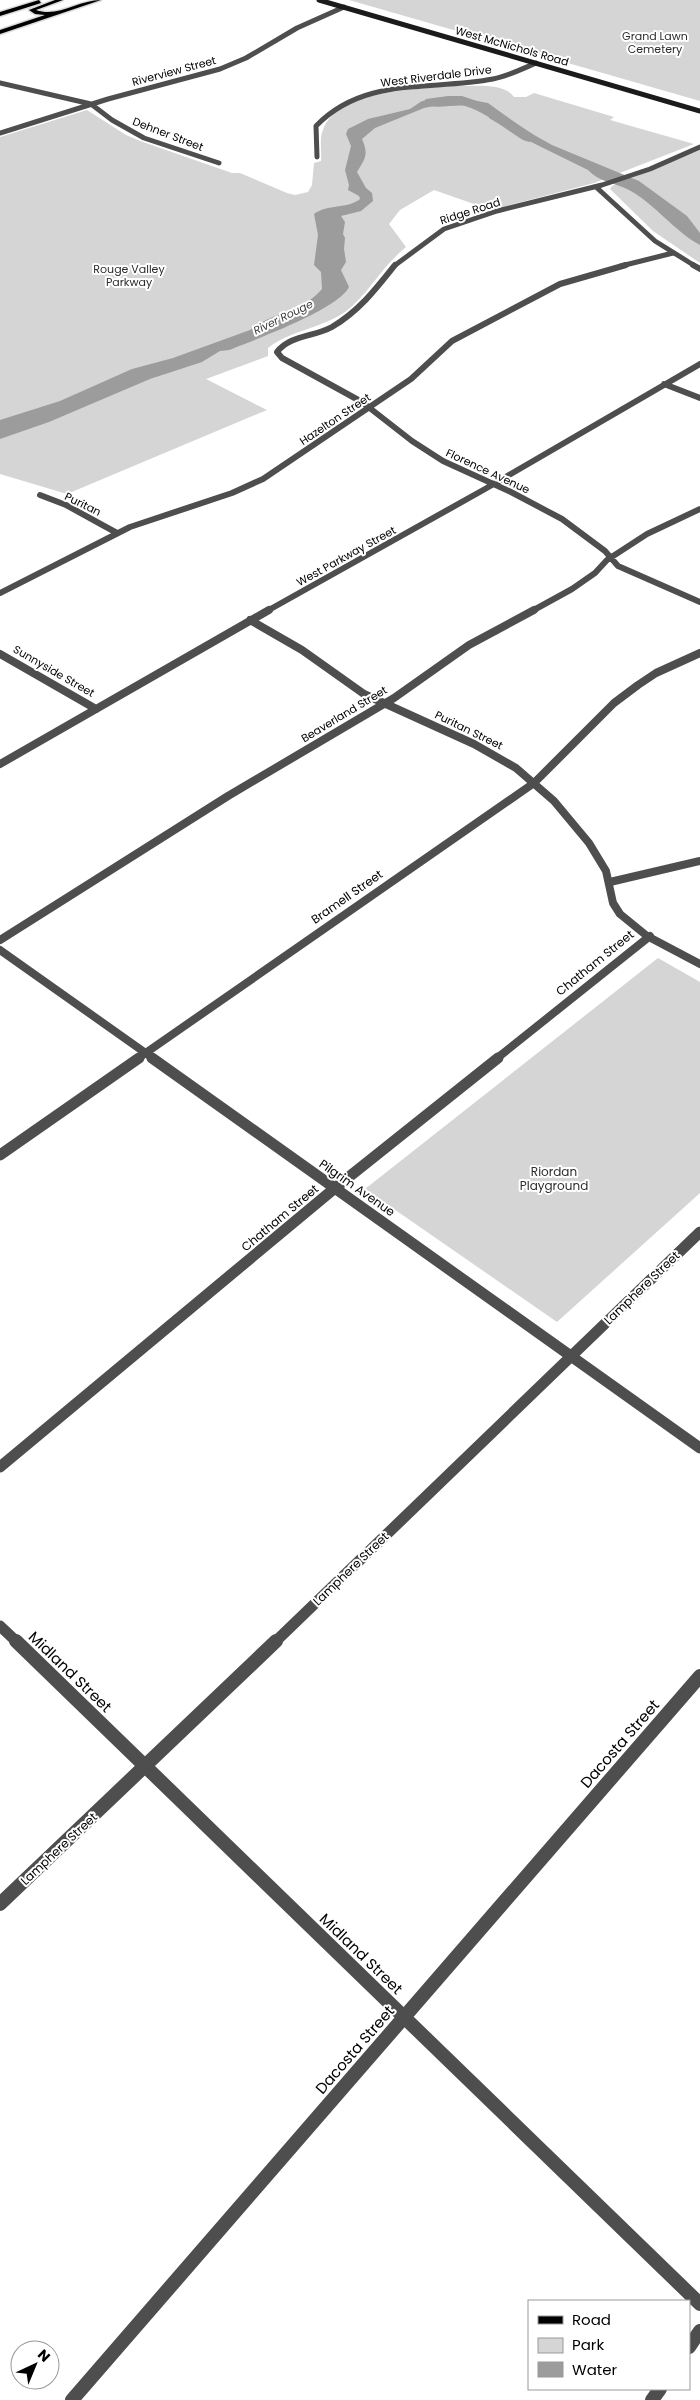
<svg xmlns="http://www.w3.org/2000/svg" width="700" height="2400" viewBox="0 0 700 2400" font-family="Poppins,sans-serif">
  <style>
    .green { fill: #d5d5d5 }
    .water { fill: #9c9c9c }
    .lines { fill: none; stroke-linecap: round; stroke-linejoin: round }
    .river { fill: #9c9c9c; fill-rule: evenodd }
    .primary-casing { stroke: #dbdbdb; stroke-width: 3 }
    .minor-far4 { stroke: #4e4e4e; stroke-width: 5 }
    .minor-far3 { stroke: #4e4e4e; stroke-width: 6 }
    .minor-far2 { stroke: #4e4e4e; stroke-width: 8 }
    .minor-far1 { stroke: #4e4e4e; stroke-width: 11 }
    .minor { stroke: #4e4e4e; stroke-width: 14 }
    .secondary { stroke: #1b1b1b; stroke-width: 5 }
    .primary { fill: #000; fill-rule: evenodd }
    .labels { text-anchor: middle; stroke-width: 4; stroke-linejoin: round; paint-order: stroke }
    .far-park-label { font-size: 11px; fill: #2c2c2c; stroke: #fff }
    .far-street-label { font-size: 11px; fill: #000; stroke: #fff }
    .far-water-label { font-size: 11px; font-style: italic; fill: #3d3d3d; stroke: #fff }
    .street-label { font-size: 12px; fill: #000; stroke: #fff }
    .park-label { font-size: 12px; fill: #2c2c2c; stroke: #fff }
    .near-street-label { font-size: 15px; fill: #000; stroke: #fff }
  </style>
  <rect width="100%" height="100%" fill="#fff"/>
  <!-- green -->
  <path class="green" d="M349,0H700V101Z
    M452,86C470,87 503,81 514,97H526L534,93L614,117L610,120L694,144L594,183L491,210L434,190L400,210L389,224L406,247C381,267 369,294 345,312C322,328 289,331 268,348V356L206,379L267,410L67,494L0,474V137L87,110L126,135L143,142L232,173H240L287,193L295,195L308,192L312,185L314,163L321,161C322,151 319,139 323,130C338,89 416,90 452,86Z
    M700,150V263L653,231L610,189L612,186Z
    M658,958L700,982V1193L557,1322L365,1189Z"/>
  <!-- water -->
  <path class="water" d="M455,97L488,103L525,130L552,145L639,181L687,216L700,233V245C674,231 655,204 629,190C615,183 599,182 588,170L523,138L489,118L491,110L480,104L460,101L424,108L375,128L362,139C369,155 365,159 357,172L366,188L372,193L373,201L361,211L341,216L345,222L343,234L345,238L344,249L346,262L341,270L349,287C339,309 254,340 229,350L220,351L202,362L150,379L49,422L0,439V420L60,401L132,369L173,358L250,330C272,312 303,312 322,289L321,272L314,265L318,235L314,214C327,204 348,209 360,199L359,196L348,190L349,185L345,170L351,146L346,134L348,129L368,119L410,109L422,101Z"/>
  <g class="lines">
    <!-- river -->
    <path class="river" d="M448,96H462L489,105L537,137L529,142L523,140C505,129 486,112 465,106C454,104 430,111 423,102L426,99Z"/>
    <defs>
      <path id="primary" d="M39,0L41,3L0,16V12Z
        M55,0H63L36,10C58,18 78,0 101,0L0,34V30L45,15L35,14L29,10Z"/>
    </defs>
    <!-- primary casing -->
    <use href="#primary" class="primary-casing"/>
    <!-- minor-far4 -->
    <path class="minor-far4" d="M0,83L91,104L112,120L144,138L219,163
      M0,133L108,99L220,69L246,58L297,28L344,7
      M317,157L316,126C364,76 430,91 493,79C508,76 522,69 536,63
      M596,187L655,241L695,266
      M394,266L444,229L497,211L602,185L650,169L700,147
      M621,266L673,253"/>
    <!-- minor-far3 -->
    <path class="minor-far3" d="M395,265C376,289 359,311 332,327C314,337 290,335 277,352L282,358L362,402L412,441L443,461L511,492L562,519L605,551L618,566L700,602
      M693,265L700,269
      M664,384L700,398
      M40,495L66,505L117,533
      M0,593L130,527L232,493L263,479L411,379L452,341L560,284L626,265
      M267,611L485,489L700,364
      M532,611L572,589L595,573L607,560L647,534L700,509"/>
    <!-- minor-far2 -->
    <path class="minor-far2" d="M250,620L302,650L364,694L474,744L516,768L554,801L589,843L606,871L613,903L620,914L647,936L700,964
      M0,654L96,709
      M0,764L269,610
      M610,882L700,861
      M0,940L228,796L394,698L469,645L534,610
      M0,950L154,1059
      M137,1059L534,783L614,703L638,685L656,673L700,653
      M496,1059L650,936"/>
    <!-- minor-far1 -->
    <path class="minor-far1" d="M152,1058L700,1448
      M0,1155L139,1058
      M0,1467L335,1188L498,1058
      M0,1626L17,1642
      M275,1642L700,1232"/>
    <!-- minor -->
    <path class="minor" d="M16,1641L700,2304
      M0,1904L276,1641
      M689,2347L700,2331
      M72,2400L700,1676
      M652,2400L660,2389"/>
    <!-- secondary -->
    <path class="secondary" d="M319,0L700,111"/>
    <!-- primary -->
    <use href="#primary" class="primary"/>
  </g>
  <g class="labels">
    <!-- far-park labels -->
    <g class="far-park-label">
      <text x="655" y="40">Grand Lawn<tspan x="655" dy="13">Cemetery</tspan></text>
      <text x="129" y="273">Rouge Valley<tspan x="129" dy="13">Parkway</tspan></text>
    </g>
    <!-- far-street labels -->
    <g class="far-street-label">
      <text transform="translate(512 46) rotate(16)" y="4">West McNichols Road</text>
      <text transform="translate(174 71) rotate(-15)" y="4">Riverview Street</text>
      <text transform="translate(436 76) rotate(-7)" y="4">West Riverdale Drive</text>
      <text transform="translate(168 134) rotate(21)" y="4">Dehner Street</text>
      <text transform="translate(470 211) rotate(-18)" y="4">Ridge Road</text>
      <text transform="translate(335 419) rotate(-34)" y="4">Hazelton Street</text>
      <text transform="translate(488 471) rotate(25)" y="4">Florence Avenue</text>
      <text transform="translate(83 504) rotate(26)" y="4">Puritan</text>
      <text transform="translate(346 556) rotate(-29)" y="4">West Parkway Street</text>
      <text transform="translate(54 671) rotate(30)" y="4">Sunnyside Street</text>
      <text transform="translate(344 714) rotate(-31)" y="4">Beaverland Street</text>
      <text transform="translate(469 730) rotate(26)" y="4">Puritan Street</text>
    </g>
    <!-- far-water labels -->
    <g class="far-water-label">
      <text transform="translate(283 317) rotate(-26)" y="4">River Rouge</text>
    </g>
    <!-- street labels -->
    <g class="street-label">
      <text transform="translate(347 897) rotate(-35)" y="4">Bramell Street</text>
      <text transform="translate(595 963) rotate(-39)" y="4">Chatham Street</text>
      <text transform="translate(357 1188) rotate(35)" y="4">Pilgrim Avenue</text>
      <text transform="translate(280 1218) rotate(-40)" y="4">Chatham Street</text>
      <text transform="translate(642 1288) rotate(-44)" y="4">Lamphere Street</text>
      <text transform="translate(351 1569) rotate(-44)" y="4">Lamphere Street</text>
      <text transform="translate(59 1849) rotate(-43)" y="4">Lamphere Street</text>
    </g>
    <!-- park labels -->
    <g class="park-label">
      <text x="554" y="1176">Riordan<tspan x="554" dy="14">Playground</tspan></text>
    </g>
    <!-- near-street labels -->
    <g class="near-street-label">
      <text transform="translate(70 1672) rotate(44)" y="5">Midland Street</text>
      <text transform="translate(620 1744) rotate(-49)" y="5">Dacosta Street</text>
      <text transform="translate(361 1954) rotate(44)" y="5">Midland Street</text>
      <text transform="translate(355 2050) rotate(-49)" y="5">Dacosta Street</text>
    </g>
  </g>
  <!-- legend -->
  <rect x="528" y="2300" width="162" height="90" fill="#ffffff" stroke="#999999"/>
  <rect x="538" y="2316" width="25" height="8" fill="#000000" stroke="#999999"/>
  <text x="572" y="2325" font-size="15" fill="#000000">Road</text>
  <rect x="538" y="2338" width="25" height="15" fill="#d5d5d5" stroke="#999999"/>
  <text x="572" y="2350" font-size="15" fill="#000000">Park</text>
  <rect x="538" y="2362" width="25" height="15" fill="#9c9c9c" stroke="#999999"/>
  <text x="572" y="2375" font-size="15" fill="#000000">Water</text>
  <!-- north arrow -->
  <g transform="translate(35 2365) rotate(44)"><circle r="24" fill="#ffffff" stroke="#999999"/>
  <path d="M0-4L9 19L0 12L-9 19Z" fill="#000000"/>
  <text y="-8" font-size="14" font-weight="bold" text-anchor="middle" fill="#000000">N</text>
  </g>
</svg>
